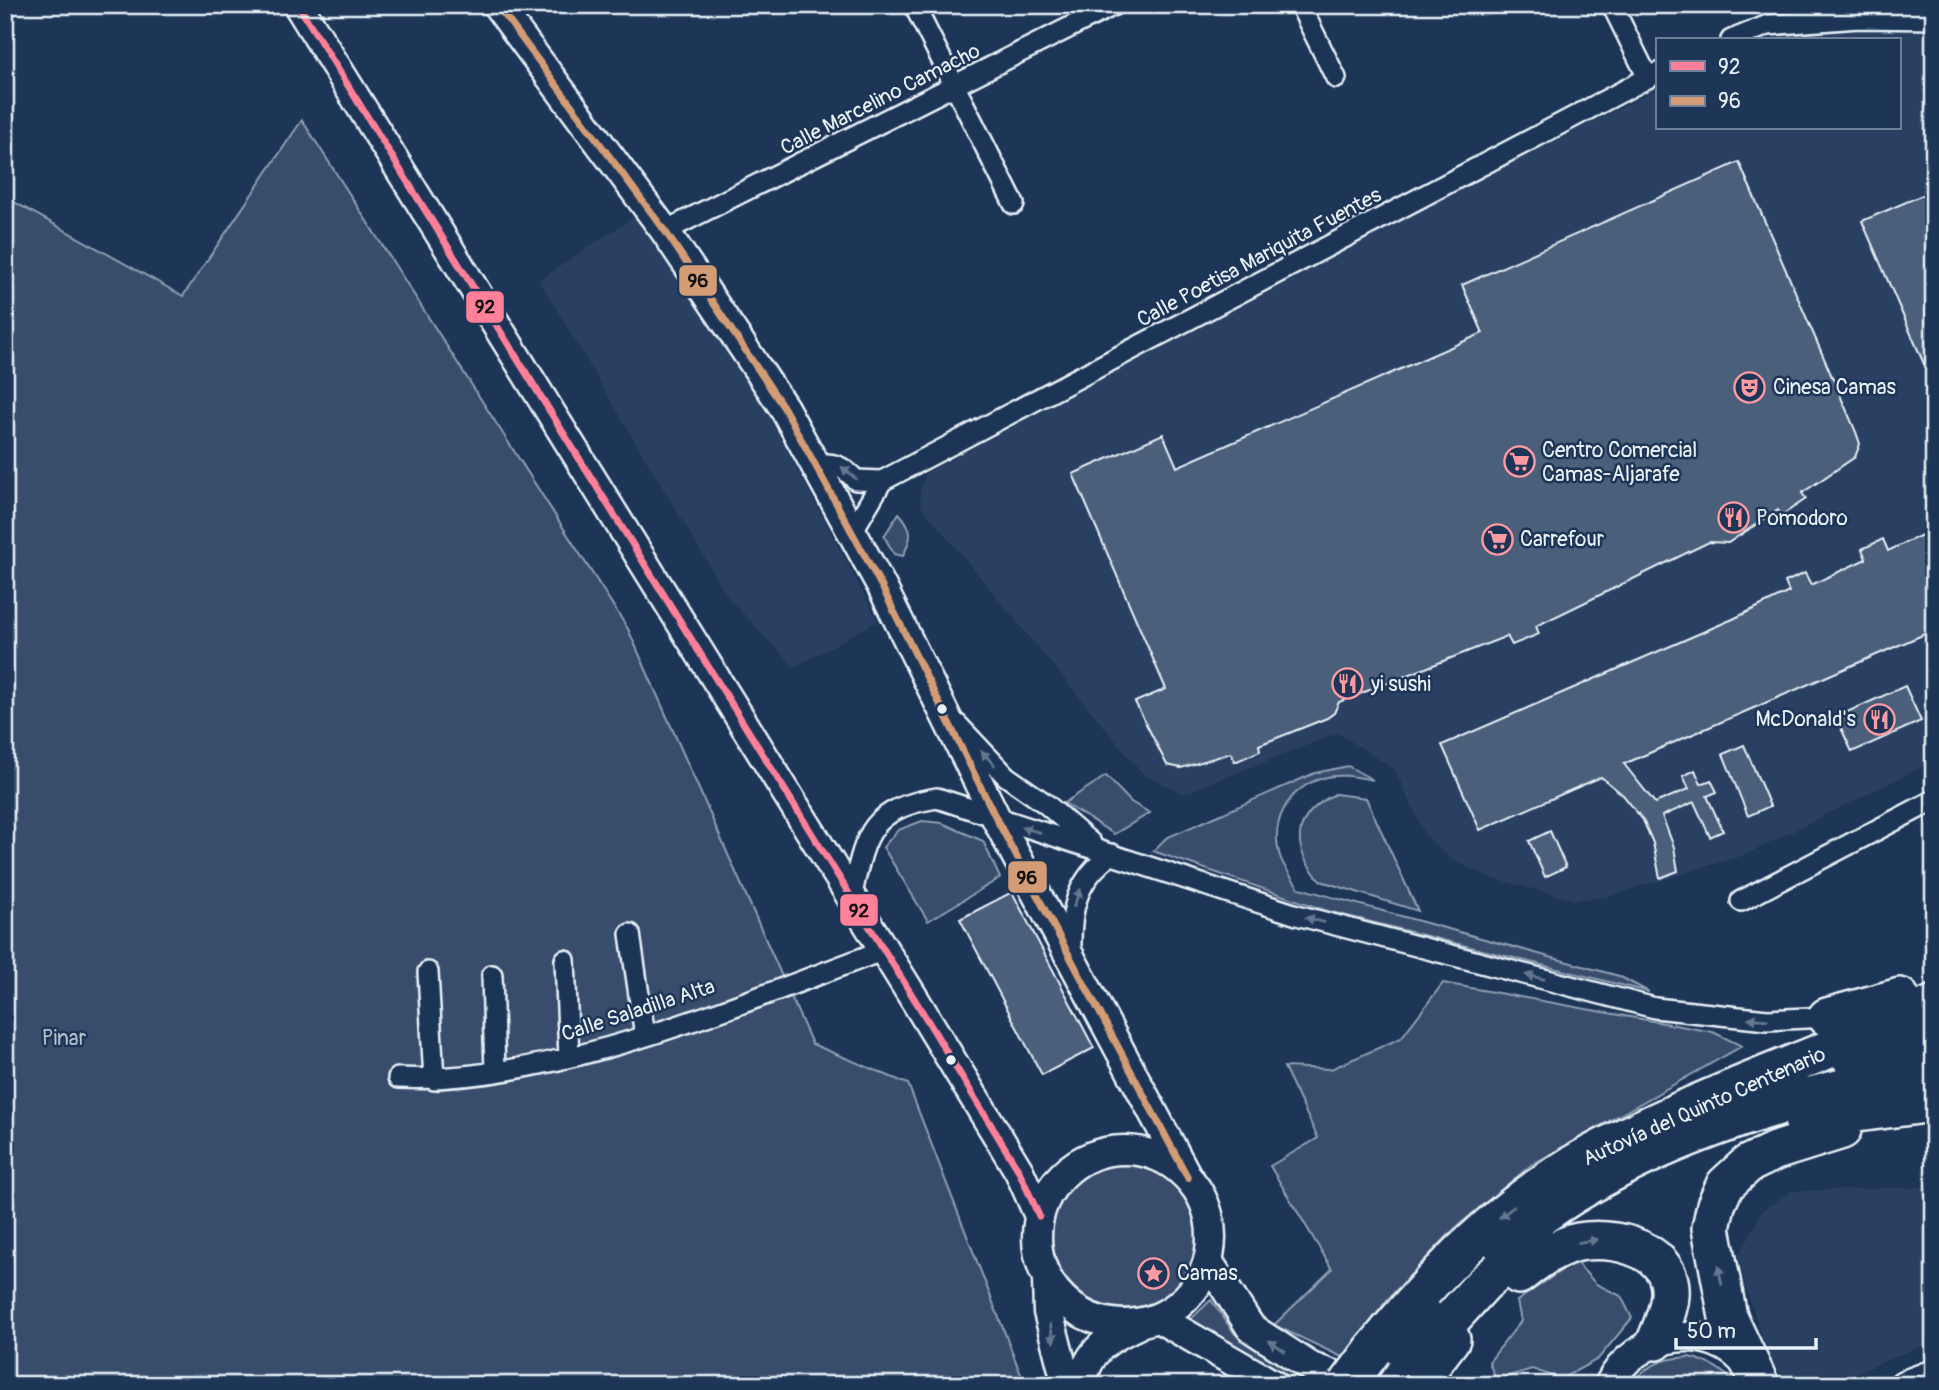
<svg xmlns="http://www.w3.org/2000/svg" width="1939" height="1390" viewBox="0 0 1939 1390" font-family="Pangolin,sans-serif">
  <style>
    .built { fill: #2a4162 }
    .green { fill: #374d6c; stroke: #909fb2; stroke-width: 2 }
    .building { fill: #495e7a; stroke: #e8f1f8; stroke-width: 2 }
    .lines { fill: none; stroke-linecap: round; stroke-linejoin: round }
    .street-casing { stroke: #e8f1f8; stroke-width: 24 }
    .secondary-casing { stroke: #e8f1f8; stroke-width: 33 }
    .highway-casing { stroke: #e8f1f8; stroke-width: 42 }
    .street { stroke: #1d3557; stroke-width: 19 }
    .secondary { stroke: #1d3557; stroke-width: 28 }
    .highway { stroke: #1d3557; stroke-width: 37 }
    .highway-bridge-casing { stroke: #e8f1f8; stroke-width: 42; stroke-linecap: butt }
    .highway-bridge { stroke: #1d3557; stroke-width: 37 }
    .bus-1-casing { stroke: #1d3557; stroke-width: 12 }
    .bus-2-casing { stroke: #1d3557; stroke-width: 12 }
    .bus-1 { stroke: #ff8098; stroke-width: 7 }
    .bus-2 { stroke: #d39c74; stroke-width: 7 }
    .oneway { fill: #64778f }
    .bus-dot { fill: #e8f1f8; stroke: #1d3557; stroke-width: 2.5 }
    .labels { text-anchor: middle; stroke-width: 5; stroke-linejoin: round; paint-order: stroke }
    .street-label { font-size: 21px; fill: #e8f1f8; stroke: #1d3557 }
    .poi-label { font-size: 21px; fill: #e8f1f8; stroke: #1d3557; text-anchor: start }
    .park-label { font-size: 21px; fill: #b3c0ce; stroke: #1d3557 }
    .line-badge { stroke: #1d3557; stroke-width: 2.5 }
    .pale-badge-label { font-size: 19px; text-anchor: middle; font-weight: bold; fill: #111 }
  </style>
  <rect width="100%" height="100%" fill="#1d3557"/>
  <filter id="ink" filterUnits="userSpaceOnUse"><feTurbulence type="fractalNoise" baseFrequency=".0143" numOctaves="2"/><feDisplacementMap in="SourceGraphic" scale="14" xChannelSelector="R" yChannelSelector="G"/><feConvolveMatrix kernelMatrix="1 2 1 2 8 2 1 2 1" color-interpolation-filters="sRGB"/></filter>
  <g filter="url(#ink)">
    <!-- built -->
    <path class="built" d="M1858,28L1934,32V761L1747,854L1606,897L1573,900L1488,877L1450,859L1425,834L1395,770L1338,733L1183,794L1143,774L921,506L920,489L927,472L1487,175L1657,89V128H1899V40H1767L1798,33Z
      M635,216L752,384L878,621L794,667L729,599L539,280Z
      M1934,1187V1340L1829,1385H1789L1771,1360L1747,1293L1739,1255L1763,1210L1792,1191Z"/>
    <!-- green -->
    <path class="green" d="M302,120L628,629L812,1044L908,1084L1025,1385H5V197L183,296Z
      M899,513C914,529 912,538 903,556L894,554L884,536Z
      M1348,766L1373,780C1357,777 1339,773 1323,778C1288,788 1268,823 1281,859C1285,869 1293,879 1299,888L1619,976L1649,992L1328,911L1153,851L1166,838L1315,773Z
      M1106,776L1131,802L1150,813L1114,834L1064,803Z
      M1335,794L1366,798L1418,911L1321,881C1289,847 1293,815 1335,794Z
      M922,821L942,823L983,841L1000,878L928,921L883,847L898,830Z
      M1443,983L1713,1032L1742,1046L1531,1165L1454,1229L1387,1300L1344,1358L1274,1325L1332,1269L1270,1166L1318,1138L1284,1067L1331,1069L1401,1038Z
      M1052 1235a73 73 0 1 1 146 0a73 73 0 1 1-146 0Z
      M1575,1261L1596,1284L1621,1296L1632,1318L1598,1359L1561,1379L1532,1369L1496,1380L1489,1362L1521,1321L1517,1301Z
      M1211,1300L1235,1334L1324,1385H1304L1190,1320Z
      M1689,1357C1710,1362 1722,1369 1736,1385H1631C1645,1364 1666,1358 1689,1357Z"/>
    <!-- building -->
    <path class="building" d="M1739,162L1856,432L1860,444L1855,457L1802,493L1806,499L1782,515L1778,510L1728,543L1709,542L1536,626L1539,634L1512,645L1507,636L1339,702L1334,713L1327,718L1259,745L1260,751L1235,762L1231,753L1181,768L1167,765L1135,702L1166,689L1073,474L1163,434L1177,467L1483,333L1462,285Z
      M1934,190V387L1862,221Z
      M1926,533L1934,550V630L1624,764L1655,803L1689,789L1683,776L1695,770L1701,784L1711,780L1717,792L1707,796L1723,831L1710,837L1694,802L1662,816L1674,847L1678,871L1660,878L1653,843L1643,820L1623,795L1601,777L1480,830L1442,745L1733,619L1789,592L1785,582L1805,573L1811,585L1866,559L1862,549L1883,539L1888,551Z
      M1905,686L1921,721L1852,752L1836,717Z
      M1744,745L1770,806L1748,816L1723,754Z
      M1550,831L1566,867L1545,877L1529,841Z
      M1012,892L1094,1048L1042,1075L960,919Z"/>
    <g class="lines">
      <defs>
        <path id="street" d="M914,5L1014,204
          M1300,5L1336,78
          M1612,5L1648,78
          M1731,40L1768,25L1858,18L1934,19
          M665,231L1114,5
          M816,464C836,463 842,466 856,480L882,481L1657,73
          M852,532L882,481
          M957,724L1006,776L1046,804L1091,843
          M851,898C865,837 867,809 937,798L1297,915L1655,1008L1767,1020L1827,1017
          M1741,901L1934,800
          M630,934L645,1036
          M1071,954C1070,911 1075,880 1112,854
          M565,960L569,1057
          M428,972L434,1080
          M492,975L495,1071
          M398,1078C552,1085 740,1003 884,950"/>
        <path id="secondary" d="M298,5L915,1000L1019,1171L1039,1216
          M497,5L665,231L784,408L882,587L997,820L1188,1178
          M1037 1237a87 87 0 1 1 174 0a87 87 0 1 1-174 0Z
          M1208,1261L1251,1328L1311,1367L1361,1385
          M1047,1279L1048,1312L1067,1385
          M1158,1318L1274,1385
          M1081,1385C1088,1350 1107,1339 1137,1325
          M1609,1385C1634,1332 1713,1318 1749,1368
          M1904,1385L1934,1374"/>
        <path id="highway" d="M1827,1017L1900,997
          M1853,1062L1934,1037
          M1803,1120L1934,1103
          M1503,1247C1614,1147 1791,1096 1934,1067
          M1519,1275C1532,1264 1549,1252 1565,1246C1599,1232 1674,1244 1670,1295C1669,1310 1662,1327 1656,1341
          M1373,1350C1432,1277 1500,1205 1584,1158C1695,1097 1818,1058 1934,1004
          M1422,1351L1483,1284L1535,1240
          M1382,1385L1430,1320
          M1416,1385L1451,1339
          M1760,1385L1728,1317L1711,1228L1716,1205L1725,1185L1748,1164L1775,1151L1842,1130"/>
      </defs>
      <!-- street casing -->
      <use href="#street" class="street-casing"/>
      <!-- secondary casing -->
      <use href="#secondary" class="secondary-casing"/>
      <!-- highway casing -->
      <use href="#highway" class="highway-casing"/>
      <!-- street -->
      <use href="#street" class="street"/>
      <!-- secondary -->
      <use href="#secondary" class="secondary"/>
      <!-- highway -->
      <use href="#highway" class="highway"/>
      <defs>
        <path id="highway-bridge" d="M1347,1385L1373,1350"/>
      </defs>
      <!-- highway-bridge casing -->
      <use href="#highway-bridge" class="highway-bridge-casing"/>
      <!-- highway-bridge -->
      <use href="#highway-bridge" class="highway-bridge"/>
      <defs>
        <path id="bus-1" d="M298,5L915,1000L1019,1171L1039,1216"/>
        <path id="bus-2" d="M497,5L665,231L784,408L882,587L997,820L1188,1178"/>
      </defs>
      <!-- bus-1 casing -->
      <use href="#bus-1" class="bus-1-casing"/>
      <!-- bus-2 casing -->
      <use href="#bus-2" class="bus-2-casing"/>
      <!-- bus-1 -->
      <use href="#bus-1" class="bus-1"/>
      <!-- bus-2 -->
      <use href="#bus-2" class="bus-2"/>
    </g>
    <!-- one-way arrows -->
    <defs><path id="oneway-solid" d="M-6-.8H1V-3.2L6.5 0L1 3.2V.8H-6Z" transform="scale(1.75)"/></defs>
    <g class="oneway">
      <use href="#oneway-solid" transform="translate(849 473) rotate(-140)"/>
      <use href="#oneway-solid" transform="translate(988 758) rotate(-133)"/>
      <use href="#oneway-solid" transform="translate(1031 830) rotate(-165)"/>
      <use href="#oneway-solid" transform="translate(1077 898) rotate(-68)"/>
      <use href="#oneway-solid" transform="translate(1315 920) rotate(-165)"/>
      <use href="#oneway-solid" transform="translate(1535 977) rotate(-166)"/>
      <use href="#oneway-solid" transform="translate(1758 1019) rotate(-175)"/>
      <use href="#oneway-solid" transform="translate(1507 1212) rotate(142)"/>
      <use href="#oneway-solid" transform="translate(1588 1241) rotate(-9)"/>
      <use href="#oneway-solid" transform="translate(1720 1275) rotate(-101)"/>
      <use href="#oneway-solid" transform="translate(1052 1333) rotate(79)"/>
      <use href="#oneway-solid" transform="translate(1277 1346) rotate(-147)"/>
    </g>
  </g>
  <!-- icons -->
  <defs>
    <symbol id="theatre-ring" viewBox="-11 -11 22 22"><circle r="9.5" fill="#1d3557" stroke="#ff9aa2" stroke-width="1.5"/><path d="M-5-5.5Q0-4 5-5.5V0Q5 5 0 6Q-5 5-5 0ZM-3.3-2.5H-1v1.5H-3.3ZM1-2.5H3.3v1.5H1ZM-2.8 1Q0 5.5 2.8 1Z" fill="#ff9aa2"/></symbol>
    <symbol id="supermarket-ring" viewBox="-11 -11 22 22"><circle r="9.5" fill="#1d3557" stroke="#ff9aa2" stroke-width="1.5"/><path d="M-6-5.5h2.5l.6 2H6L4.5 2H-2.5L-4.4-4H-6ZM-1.5 3.2a1.3 1.3 0 1 0 .1 0ZM3 3.2a1.3 1.3 0 1 0 .1 0Z" fill="#ff9aa2"/></symbol>
    <symbol id="restaurant-ring" viewBox="-11 -11 22 22"><circle r="9.5" fill="#1d3557" stroke="#ff9aa2" stroke-width="1.5"/><path d="M-5-6h1v4h1v-4h1v4h1v-4h1v5L-1.5 .5V6h-2V.5L-5-1ZM5-6V6H3V1.5H1.5Q1.5-4 5-6Z" fill="#ff9aa2"/></symbol>
    <symbol id="sight-ring" viewBox="-11 -11 22 22"><circle r="9.5" fill="#1d3557" stroke="#ff9aa2" stroke-width="1.5"/><path d="M0-6L1.8-2.2L6-1.7L2.9 1.2L3.7 5.4L0 3.3L-3.7 5.4L-2.9 1.2L-6-1.7L-1.8-2.2Z" fill="#ff9aa2"/></symbol>
  </defs>
  <g fill-rule="evenodd">
    <use href="#theatre-ring" x="1732" y="370" width="35" height="35"/>
    <use href="#supermarket-ring" x="1502" y="444" width="35" height="35"/>
    <use href="#restaurant-ring" x="1716" y="500" width="35" height="35"/>
    <use href="#supermarket-ring" x="1480" y="522" width="35" height="35"/>
    <use href="#restaurant-ring" x="1330" y="666" width="35" height="35"/>
    <use href="#restaurant-ring" x="1862" y="702" width="35" height="35"/>
    <use href="#sight-ring" x="1136" y="1256" width="35" height="35"/>
  </g>
  <!-- markers -->
  <g class="bus-dot">
    <circle cx="942" cy="709" r="6"/>
    <circle cx="951" cy="1060" r="6"/>
  </g>
  <g class="labels">
    <!-- street labels -->
    <g class="street-label">
      <text transform="translate(880 99) rotate(-27)" y="7">Calle Marcelino Camacho</text>
      <text transform="translate(1259 257) rotate(-28)" y="7">Calle Poetisa Mariquita Fuentes</text>
      <text transform="translate(638 1010) rotate(-18)" y="7">Calle Saladilla Alta</text>
      <text transform="translate(1704 1106) rotate(-24)" y="7">Autovía del Quinto Centenario</text>
    </g>
    <!-- poi labels -->
    <g class="poi-label">
      <text x="1773" y="394">Cinesa Camas</text>
      <text x="1542" y="457">Centro Comercial<tspan x="1542" dy="24">Camas-Aljarafe</tspan></text>
      <text x="1756" y="525">Pomodoro</text>
      <text x="1520" y="546">Carrefour</text>
      <text x="1371" y="691">yi sushi</text>
      <text x="1856" y="726" text-anchor="end">McDonald's</text>
      <text x="1177" y="1280">Camas</text>
    </g>
    <!-- park labels -->
    <g class="park-label">
      <text x="64" y="1045">Pinar</text>
    </g>
  </g>
  <g class="line-badge">
    <rect x="678" y="264" width="40" height="33" rx="7" fill="#d39c74"/>
    <rect x="465" y="290" width="40" height="34" rx="7" fill="#ff8098"/>
    <rect x="1007" y="860" width="41" height="34" rx="7" fill="#d39c74"/>
    <rect x="839" y="893" width="40" height="34" rx="7" fill="#ff8098"/>
  </g>
  <g class="pale-badge-label">
    <text x="698" y="287">96</text>
    <text x="485" y="313">92</text>
    <text x="1027" y="884">96</text>
    <text x="859" y="917">92</text>
  </g>
  <!-- margin -->
  <rect width="1939" height="1390" fill="none" stroke="#1d3557" stroke-width="28"/>
  <rect x="14" y="14" width="1911" height="1362" fill="none" stroke="#e8f1f8" stroke-width="2.5" filter="url(#ink)"/>
  <!-- legend -->
  <rect x="1656" y="38" width="245" height="91" fill="#1d3557" stroke="#6e8097" stroke-width="2"/>
  <rect x="1670" y="61" width="35" height="10" fill="#ff8098" stroke="#6e8097" stroke-width="2"/>
  <text x="1718" y="74" font-size="21" fill="#e8f1f8">92</text>
  <rect x="1670" y="96" width="35" height="10" fill="#d39c74" stroke="#6e8097" stroke-width="2"/>
  <text x="1718" y="108" font-size="21" fill="#e8f1f8">96</text>
  <!-- scale -->
  <path d="M1676 1338v10h140v-10" fill="none" stroke="#e8f1f8" stroke-width="3.5"/>
  <text x="1687" y="1338" font-size="21" fill="#e8f1f8" stroke="#1d3557" stroke-width="5" paint-order="stroke">50 m</text>
</svg>
